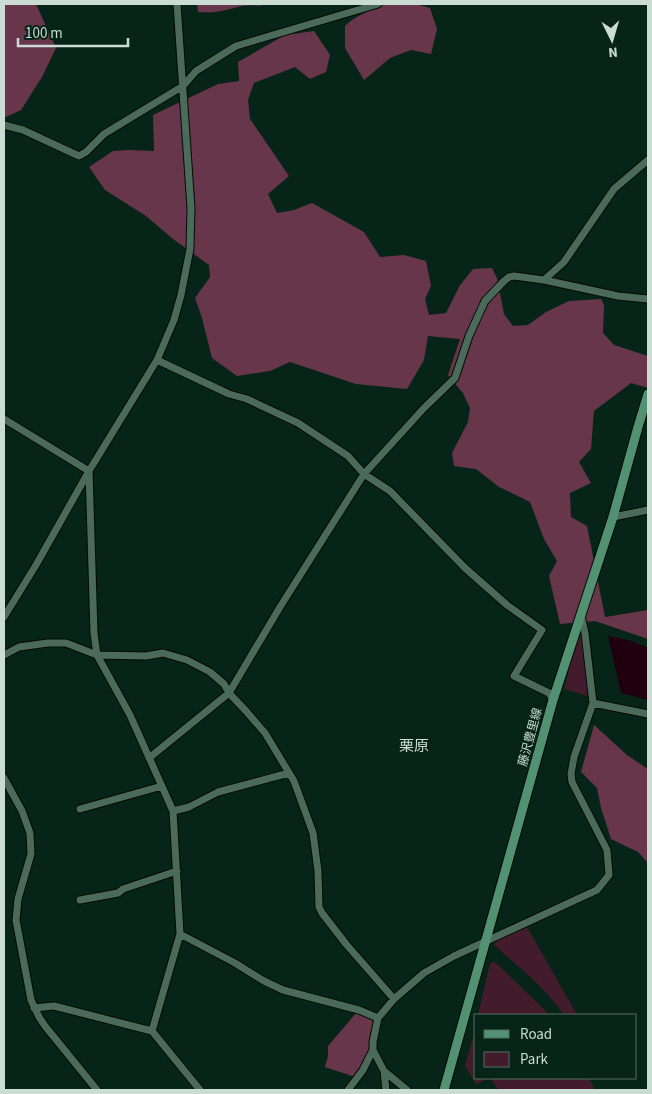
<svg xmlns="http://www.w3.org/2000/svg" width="652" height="1094" viewBox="0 0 652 1094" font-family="'Source Sans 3','Noto Sans JP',sans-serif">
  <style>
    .green { fill: #421c2d }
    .forest { fill: #68364b }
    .water { fill: #20000e }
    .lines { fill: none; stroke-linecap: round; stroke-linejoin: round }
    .minor-casing { stroke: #000c04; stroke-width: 9 }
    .major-casing { stroke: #000c04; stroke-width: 11 }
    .minor { stroke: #4b6a5a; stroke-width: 7 }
    .major { stroke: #539173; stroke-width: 9 }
    .labels { text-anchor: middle; stroke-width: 4; stroke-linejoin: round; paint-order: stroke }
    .street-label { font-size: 12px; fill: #cbdcd2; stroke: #062417 }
    .quarter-label { font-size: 15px; fill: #cbdcd2; stroke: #062417 }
  </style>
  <rect width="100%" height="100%" fill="#062417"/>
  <!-- green -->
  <path class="green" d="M580,634L582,637L591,697L564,689L575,645Z
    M527,927L576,1013L572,1015H564C545,988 519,967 494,945L496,941Z
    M495,962L543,1008L549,1015H478L490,963Z
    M476,1026V1078H589L595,1090H549V1089L539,1090H498L491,1078L476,1084L465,1066Z"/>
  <!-- forest -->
  <path class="forest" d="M4,4H36L56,48L42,77L21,110L4,118Z
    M197,4H262L260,6C241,3 233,10 215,12C210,13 204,12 198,12Z
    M378,4H416L430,8L437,29L431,54L411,50L390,58L364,80L345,48V26C355,16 367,13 378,4Z
    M314,31L330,55L326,72L310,79L295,67L254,83L248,100L250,119L289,176L268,194L277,213L294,210L312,203L364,232L380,257L404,255L426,261L431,286L425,299L429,315L446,313L460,285L473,269L492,268L497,278L504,314L513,326L528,325L546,312L569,301L601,299L604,305L603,333L614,345L648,356V388L631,383L594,411L591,449L579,462L591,483L570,493L571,517L587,526L605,617L648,610V639L595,621L560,624L549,576L557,561L544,539L530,502L499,487L476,469L454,466L452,453L468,422L470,408L463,393L448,375L460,339L428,336L424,360L407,389L356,384L290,362L270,371L237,376L212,358L202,318L195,298L210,277L209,265L173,239L146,216L105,190L89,167L113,151L128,150L154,151L153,115L218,84L239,81L238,62L285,35Z
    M594,725L627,755L648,769V863L638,852L611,839L601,808L597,788L581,772Z
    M357,1012L375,1022L371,1035L369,1056L355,1077L325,1067L328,1056V1046Z"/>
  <!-- water -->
  <path class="water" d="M608,636L632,641L648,648V700L621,693Z"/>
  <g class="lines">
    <defs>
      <path id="minor" d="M4,125L23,130L79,156L86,152L104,134L183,86L196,71L236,46L378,4
        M544,280L564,262L614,189L648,160
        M157,360L229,394L247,399L298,423L348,456L364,474L390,491L465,568L507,605L542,630L514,676L549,693L553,700
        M4,419L89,471L94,633L97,655L130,715L173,811L180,934L152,1031
        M613,517L648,510
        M4,617L36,565L89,471L157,360L174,320L181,295L190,249L191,208L177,4
        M4,655L19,647L48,643H66L97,655L146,656L163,653L187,660L210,672L224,684L229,693L246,711L265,733L294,781L313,833L318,871L319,907L322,913L346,944L394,999
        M593,703L648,714
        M149,758L229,693L280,607L364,474L424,408L455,378L469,336L485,301L503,282L509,277L514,276L544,280L618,296L648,299
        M4,778L22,811L30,833L31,854L18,899L16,920L31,1000L39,1017L45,1026L97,1090
        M80,809L162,786
        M173,811L189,807L218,792L289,773
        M80,900L118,893L123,889L177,871
        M180,934L235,963L264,981L283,990L359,1010L378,1018
        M34,1008L54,1006L152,1031L200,1090
        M384,1071L407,1090
        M348,1090L363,1070L373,1050
        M386,1090L384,1071L373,1050V1042L378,1018L394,999L424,973L454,956L597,890L609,875L607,850L572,782L571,774L574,757L593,703L585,633L581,615"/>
      <path id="major" d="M444,1090L553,700L613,517L638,427L648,394"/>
    </defs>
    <!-- minor casing -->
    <use href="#minor" class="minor-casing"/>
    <!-- major casing -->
    <use href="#major" class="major-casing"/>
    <!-- minor -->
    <use href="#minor" class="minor"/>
    <!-- major -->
    <use href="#major" class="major"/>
  </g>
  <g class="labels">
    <!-- street labels -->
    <g class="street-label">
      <text transform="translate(530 737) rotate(-75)" y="4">藤沢豊里線</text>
    </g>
    <!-- quarter labels -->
    <g class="quarter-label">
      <text x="414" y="751">栗原</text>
    </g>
  </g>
  <!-- border -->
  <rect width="652" height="1094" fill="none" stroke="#cbdcd2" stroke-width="10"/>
  <!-- legend -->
  <rect x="474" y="1014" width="162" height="65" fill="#062417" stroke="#556e62"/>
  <rect x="484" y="1030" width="25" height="8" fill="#539173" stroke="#556e62"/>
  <text x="520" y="1039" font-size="15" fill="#cbdcd2">Road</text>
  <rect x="484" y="1052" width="25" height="15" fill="#421c2d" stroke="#556e62"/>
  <text x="520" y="1064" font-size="15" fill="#cbdcd2">Park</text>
  <!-- north arrow -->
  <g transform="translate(612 40) rotate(175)" stroke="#062417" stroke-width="4" paint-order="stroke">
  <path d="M0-4L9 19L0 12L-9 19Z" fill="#cbdcd2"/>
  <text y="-8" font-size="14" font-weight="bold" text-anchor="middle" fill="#cbdcd2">N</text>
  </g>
  <!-- scale -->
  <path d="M18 38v8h110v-8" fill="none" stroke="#cbdcd2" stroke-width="2.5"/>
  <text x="25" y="38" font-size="15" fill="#cbdcd2" stroke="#062417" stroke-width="4" paint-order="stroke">100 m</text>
</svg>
